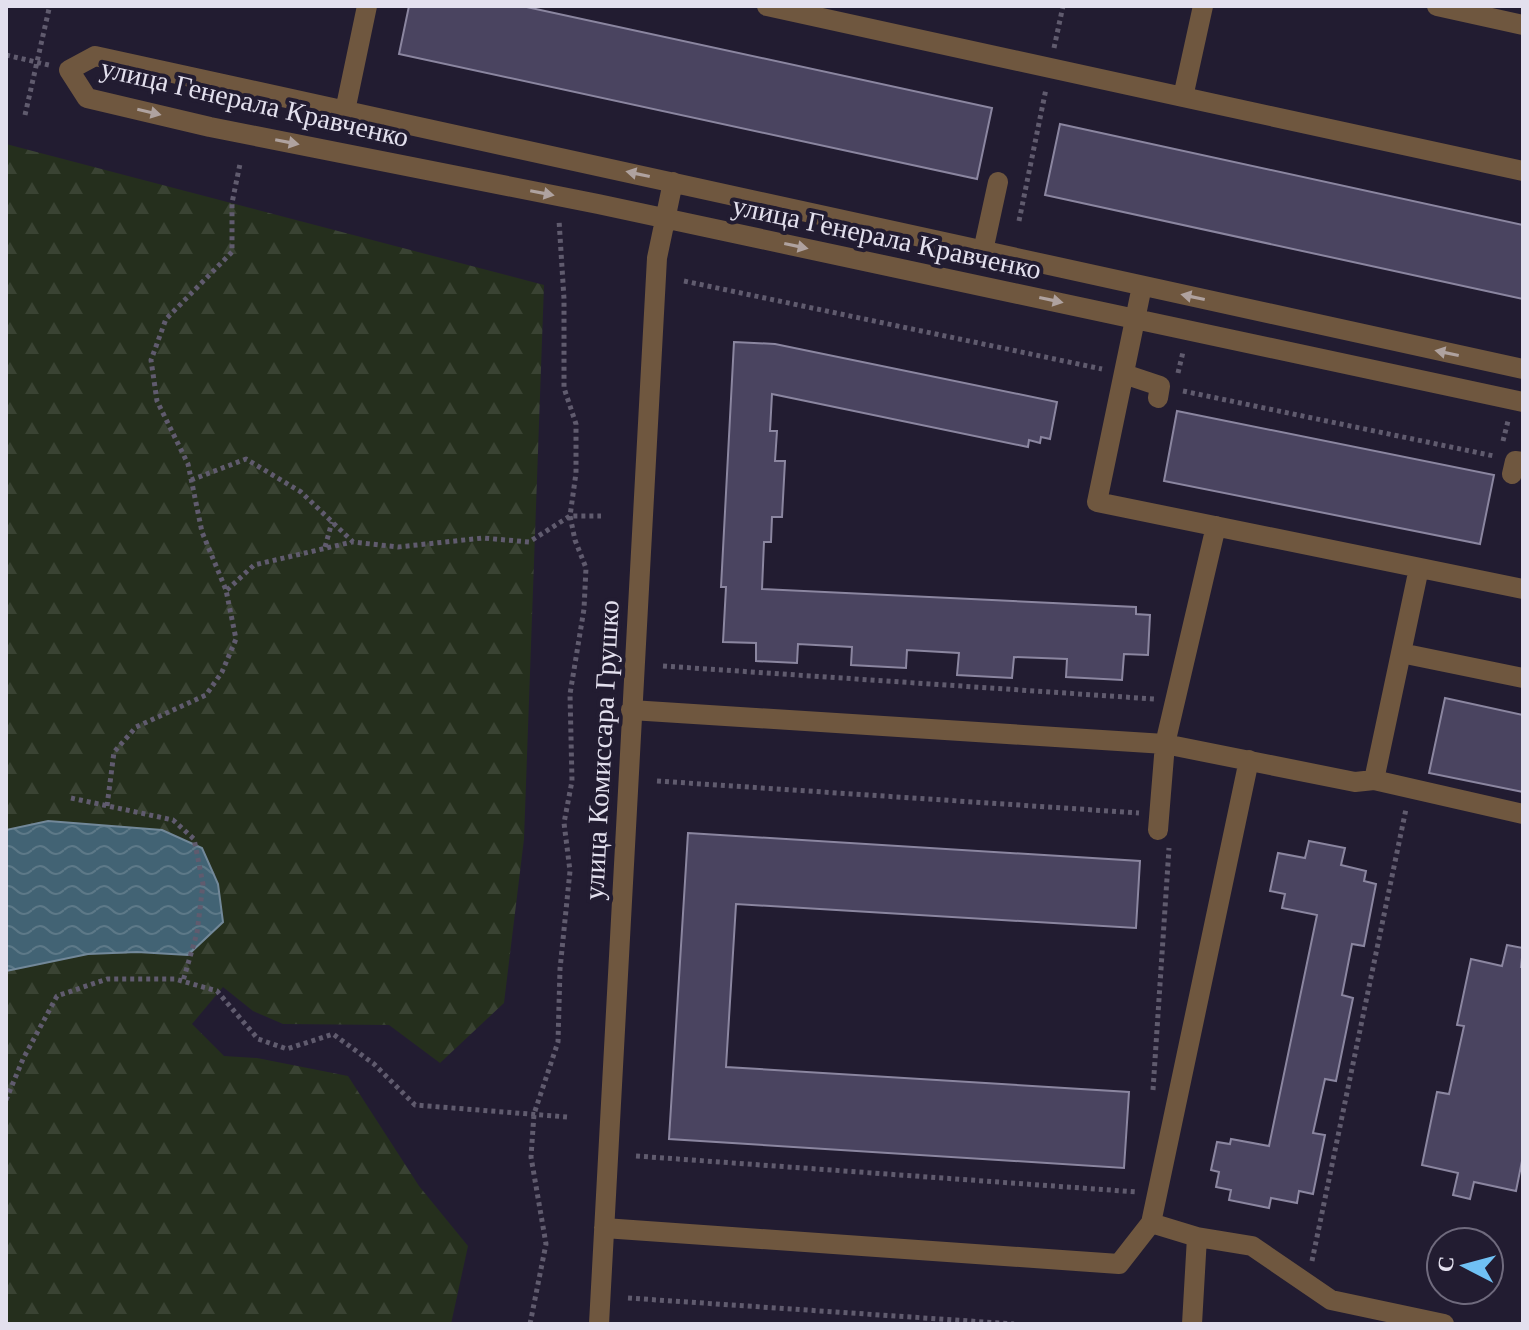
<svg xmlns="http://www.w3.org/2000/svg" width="1529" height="1330" viewBox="0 0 1529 1330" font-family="Georgia,serif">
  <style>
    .forest { fill: url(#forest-firs) }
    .water { fill: url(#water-waves); stroke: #728899; stroke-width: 2 }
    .building { fill: #4a4460; stroke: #8b86a0; stroke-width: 2 }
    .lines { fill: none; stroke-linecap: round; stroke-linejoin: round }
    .path { stroke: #605b6e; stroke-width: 5; stroke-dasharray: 4 4; stroke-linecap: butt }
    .minor { stroke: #6f573f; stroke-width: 20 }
    .oneway { fill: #afa29f }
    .labels { text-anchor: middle; stroke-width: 8; stroke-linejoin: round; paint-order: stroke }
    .street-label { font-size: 28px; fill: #e3e0ee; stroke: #221c31 }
  </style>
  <defs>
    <pattern id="forest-firs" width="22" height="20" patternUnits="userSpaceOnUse" patternTransform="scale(2)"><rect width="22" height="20" fill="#252f1d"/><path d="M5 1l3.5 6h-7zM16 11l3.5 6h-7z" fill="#3a4333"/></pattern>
    <pattern id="water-waves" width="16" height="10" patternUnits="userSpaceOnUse" patternTransform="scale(2)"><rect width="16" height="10" fill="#426374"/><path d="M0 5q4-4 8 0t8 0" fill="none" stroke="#5d7988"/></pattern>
  </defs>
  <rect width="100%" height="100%" fill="#221c31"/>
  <!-- forest -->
  <path class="forest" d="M6,144L544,285L524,839L504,1003L440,1063L389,1025L283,1024L253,1011L223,987L192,1024L224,1056L257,1058L348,1076L419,1186L468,1246L451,1324H6V971L88,954L137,952L202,848L162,830L48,821L6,830Z"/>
  <!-- water -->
  <path class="water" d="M48,821L162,830L202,848L218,884L223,922L188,955L137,952L88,954L6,971V830Z"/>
  <!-- building -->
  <path class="building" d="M409,6H522L992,108L977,179L399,54Z
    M1060,124L1523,225V299L1045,195Z
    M734,342L775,344L1057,402L1050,439L1041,437L1040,443L1029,440L1028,447L772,394L770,431H777L775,461H785L782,517H772L771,542H764L762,589L1136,607V614L1150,615L1148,655L1124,654L1122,680L1066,677L1067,659L1014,657L1012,678L957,675L959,653L907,650L906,668L851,665L852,647L798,644L797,663L756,661V643L723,642L726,587H721Z
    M1177,411L1494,475L1480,544L1164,481Z
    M1445,698L1523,715V792L1429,773Z
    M688,833L1140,861L1136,928L736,904L726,1067L1129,1092L1124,1168L669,1139Z
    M1309,841L1345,848L1341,865L1366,871L1364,881L1376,884L1364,946L1352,944L1342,995L1353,998L1336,1081L1325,1079L1313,1133L1325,1135L1313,1194L1299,1191L1297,1203L1271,1198L1269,1208L1229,1200L1231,1190L1216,1187L1219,1172L1211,1170L1217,1142L1230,1144L1231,1139L1269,1146L1317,915L1282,908L1285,894L1270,891L1278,853L1305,858Z
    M1507,945L1523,948L1521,967H1523V1156L1516,1191L1474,1182L1470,1199L1453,1195L1458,1173L1422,1165L1437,1092L1449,1094L1464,1026L1457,1025L1471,959L1502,966Z"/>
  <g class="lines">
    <!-- path -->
    <path class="path" d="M1054,48L1063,6
      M6,55L49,65
      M25,115L49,9
      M1019,221L1046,89
      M684,281L1102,369
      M1178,373L1183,352
      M1183,391L1494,456
      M1503,441L1508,421
      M191,480L246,459L301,492L353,542L398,547L483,538L529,542L570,516H601
      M325,547L332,522
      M227,590L254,565L352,542
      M663,666L1154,699
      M657,781L1139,813
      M71,798L173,820L194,839L203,884L197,933L183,981
      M107,806L114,752L136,727L206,695L222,672L236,639L226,590L202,532L188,464L157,401L151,360L166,319L232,252V203L240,164
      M1153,1090L1169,848
      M6,1100L23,1059L57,996L107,979H175L217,991L258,1039L287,1049L333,1034L374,1064L415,1105L567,1117
      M636,1156L1137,1192
      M1312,1261L1406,809
      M628,1298L1014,1324
      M530,1324L546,1244L531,1157L534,1114L558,1042L560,969L570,871L564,823L572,781L570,694L584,609L586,568L575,540L570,516L576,473V424L564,388V299L559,220"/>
    <!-- minor -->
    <path class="minor" d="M767,6L1183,97
      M1203,6L1183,97L1523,171
      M1437,6L1523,25
      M345,111L367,6
      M983,251L998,182
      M1142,286L1097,502L1523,589
      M1523,369L95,56L69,70L87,98L210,127L598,204L1523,402
      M1124,374L1160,386L1158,398
      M1512,474L1515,461L1523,462
      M1401,653L1523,678
      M631,710L1165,744L1355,782L1374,780L1523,814
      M1374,780L1419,568
      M1158,830L1165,744L1216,526
      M1151,1223L1249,760
      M604,1228L1119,1264L1151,1223L1197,1237L1252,1246L1331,1300L1444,1324
      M599,1324L657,258L673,182
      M1192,1324L1197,1237"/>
  </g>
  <!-- one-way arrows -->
  <defs><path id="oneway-solid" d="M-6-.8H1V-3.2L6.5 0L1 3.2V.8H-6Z" transform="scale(2)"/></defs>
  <g class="oneway">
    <use href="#oneway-solid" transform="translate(149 112) rotate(13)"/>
    <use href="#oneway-solid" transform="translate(287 142) rotate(11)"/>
    <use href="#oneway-solid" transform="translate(638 174) rotate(-168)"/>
    <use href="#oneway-solid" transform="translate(542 193) rotate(11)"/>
    <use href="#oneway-solid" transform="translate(796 246) rotate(12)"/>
    <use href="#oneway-solid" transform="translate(1193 297) rotate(-168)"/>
    <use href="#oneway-solid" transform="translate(1051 300) rotate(12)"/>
    <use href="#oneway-solid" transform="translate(1447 353) rotate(-168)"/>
  </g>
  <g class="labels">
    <!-- street labels -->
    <g class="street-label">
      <text transform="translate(255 102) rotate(13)" y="10">улица Генерала Кравченко</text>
      <text transform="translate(887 237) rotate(12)" y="10">улица Генерала Кравченко</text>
      <text transform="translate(601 750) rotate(-87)" y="10">улица Комиссара Грушко</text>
    </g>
  </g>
  <!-- border -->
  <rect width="1529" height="1330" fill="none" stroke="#e3e0ee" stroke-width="16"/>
  <!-- north arrow -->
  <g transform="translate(1465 1266) rotate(276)"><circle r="38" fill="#221c31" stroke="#6f6a7d" stroke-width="2"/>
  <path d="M0-6L14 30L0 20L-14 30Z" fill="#70c1f4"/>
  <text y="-12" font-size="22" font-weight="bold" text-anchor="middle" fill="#e3e0ee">С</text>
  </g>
</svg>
